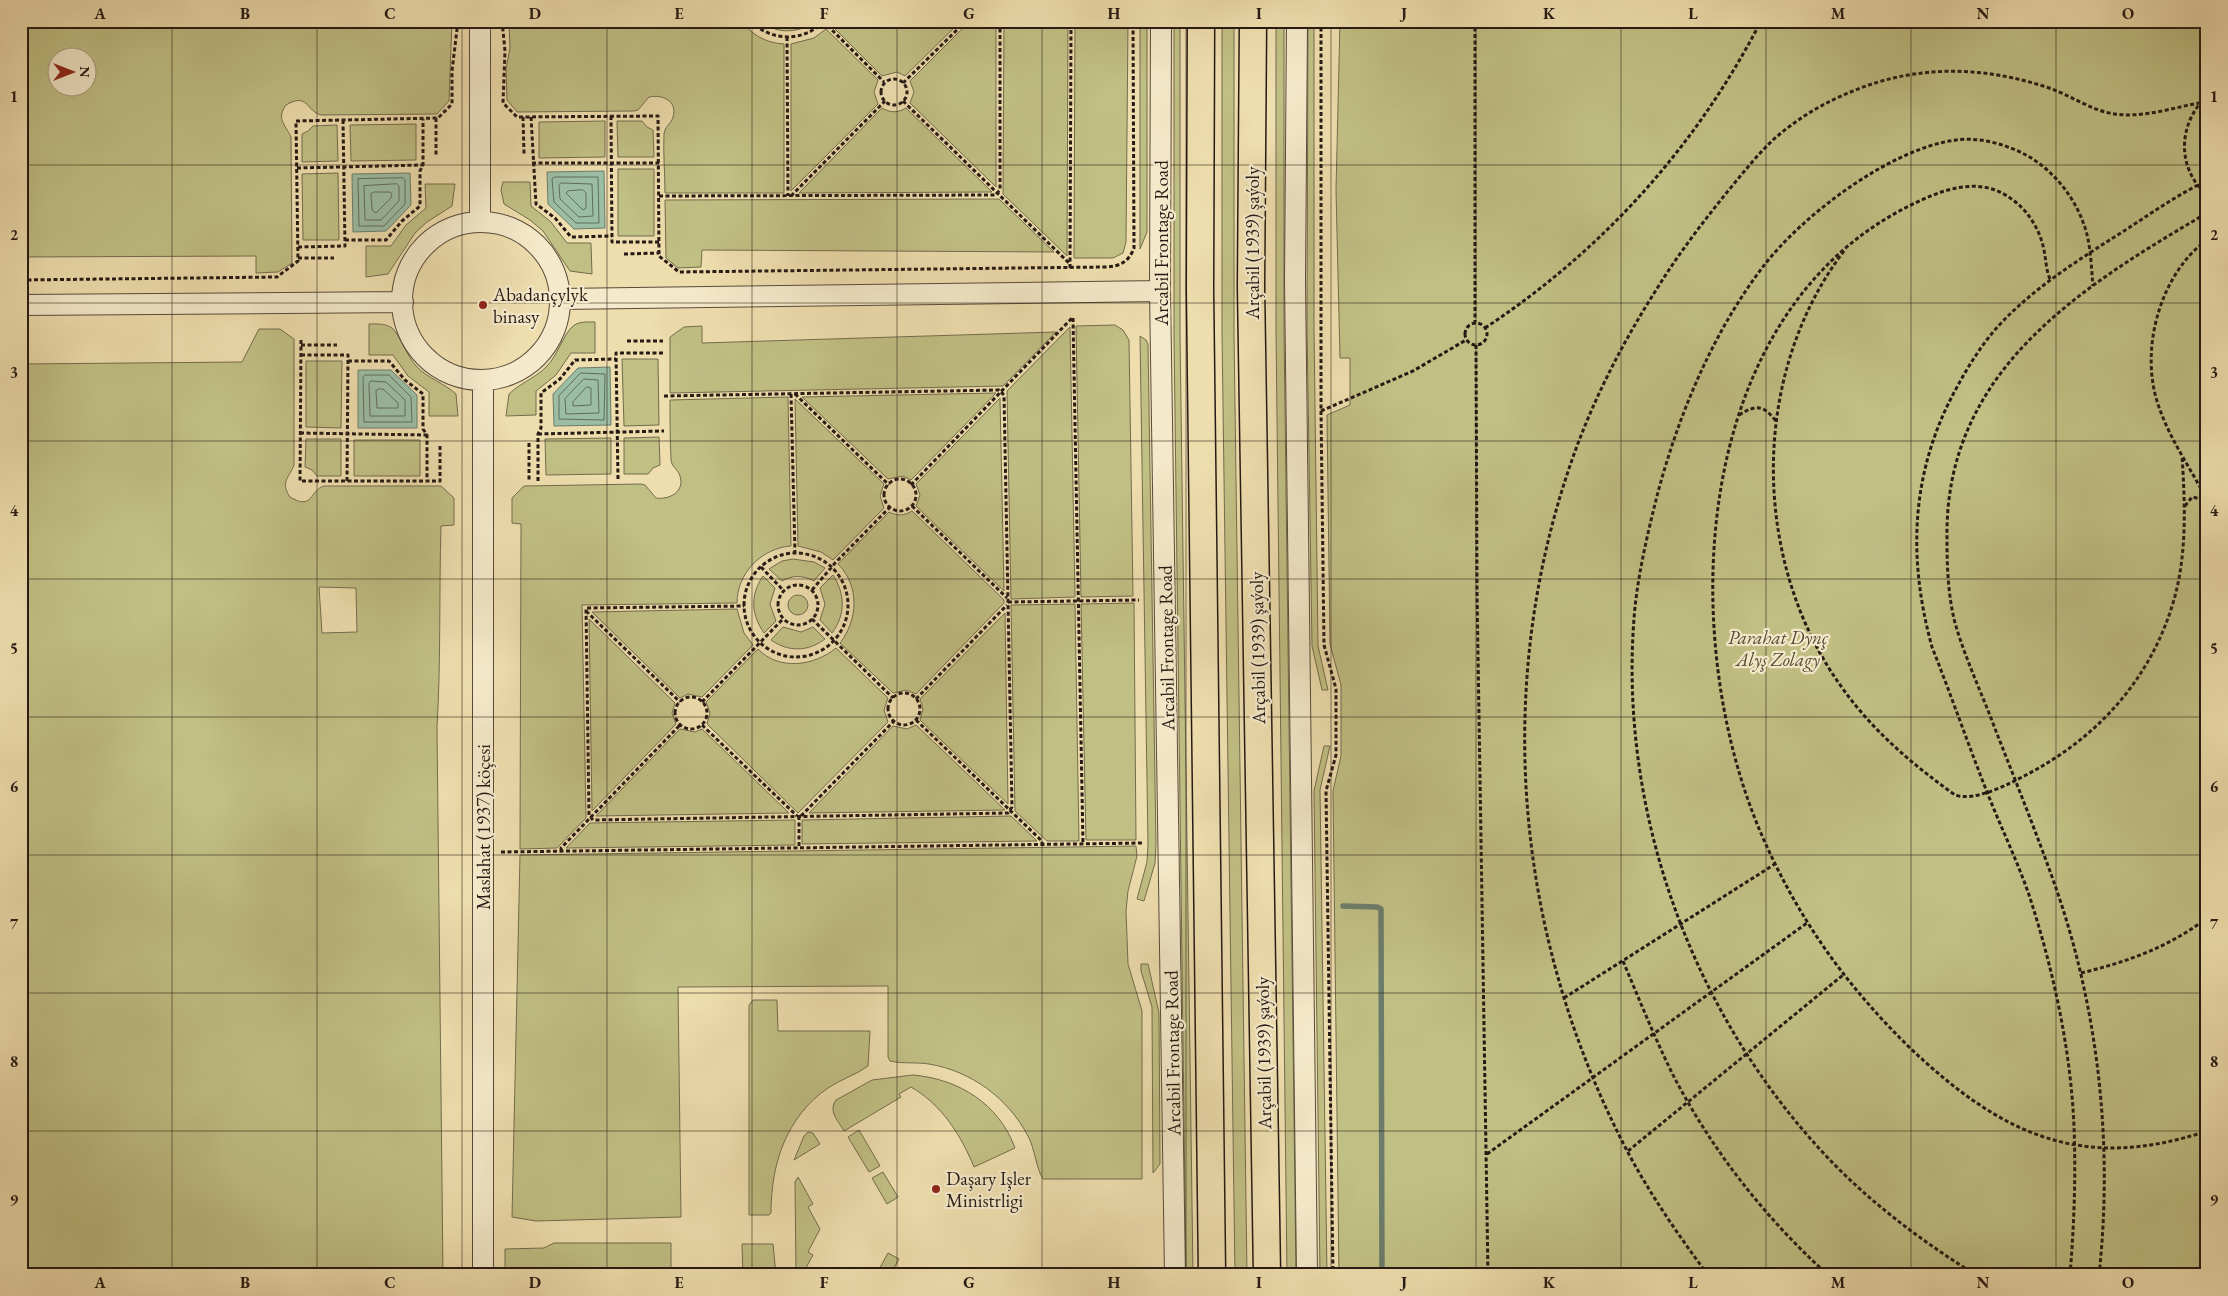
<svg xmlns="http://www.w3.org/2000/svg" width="2228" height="1296" viewBox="0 0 2228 1296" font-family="'EB Garamond',serif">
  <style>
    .green { fill: #c0bf84; stroke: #736c4c; fill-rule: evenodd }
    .water { fill: #9bbda4; stroke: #6c7c6a }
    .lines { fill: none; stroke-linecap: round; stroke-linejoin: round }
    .shore { stroke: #606c5c; stroke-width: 1 }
    .stream { stroke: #6c7c6a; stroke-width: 5.5 }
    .minor-casing { stroke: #584b3a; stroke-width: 22 }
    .major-casing { stroke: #261a14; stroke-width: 29 }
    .path { stroke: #261a14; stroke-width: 3; stroke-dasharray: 4 2.5; stroke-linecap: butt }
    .minor { stroke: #f4e9ca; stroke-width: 20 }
    .major { stroke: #eeddad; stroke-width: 26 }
    .grid { fill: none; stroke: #261a14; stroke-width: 1; stroke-opacity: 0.55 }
    .poi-dot { fill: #8f2418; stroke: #f4e9ca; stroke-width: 2 }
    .labels { text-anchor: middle; stroke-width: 4.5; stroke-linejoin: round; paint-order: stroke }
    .street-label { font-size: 19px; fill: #261a14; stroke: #f4e9ca }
    .poi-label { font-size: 19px; fill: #261a14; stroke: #f4e9ca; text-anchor: start }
    .park-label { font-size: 19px; font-style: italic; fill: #544c36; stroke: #f4e9ca }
    .neatline { fill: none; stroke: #261a14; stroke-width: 2 }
    .grid-label { font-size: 16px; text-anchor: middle; font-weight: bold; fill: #261a14 }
  </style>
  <rect width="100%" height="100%" fill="#eeddad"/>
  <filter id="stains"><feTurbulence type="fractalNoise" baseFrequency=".004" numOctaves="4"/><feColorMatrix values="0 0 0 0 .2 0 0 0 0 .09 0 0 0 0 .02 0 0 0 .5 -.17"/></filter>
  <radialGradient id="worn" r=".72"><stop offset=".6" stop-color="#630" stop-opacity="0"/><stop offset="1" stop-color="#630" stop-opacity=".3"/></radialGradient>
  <!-- green -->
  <path class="green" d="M21,21H452L449,101L437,114L321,115C306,111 308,92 286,105C276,119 285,124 291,137L292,263L278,272L256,273V256L21,257ZM58,58H88V88H58Z
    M509,21H741C752,35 766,43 784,44V193H665C665,173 663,153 664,134C665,126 671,124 673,117C678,101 662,94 649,97L638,110L634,111L517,112L507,100L506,69L510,48Z
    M762,21H817C801,32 777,36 762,21Z
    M834,21H961L905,76L897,72L882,76L831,25Z
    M970,21H996V187L910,103L914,92L910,81Z
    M1004,21H1068L1067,256L1003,194Z
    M1075,21H1128L1126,242L1123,253L1113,258H1074Z
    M1140,21H1147V232L1140,249Z
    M1174,21H1180V335L1193,1275H1186L1174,335Z
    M1222,21H1234V333L1247,1275H1235L1222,333Z
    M1276,21H1284V330L1296,1275H1287L1276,330Z
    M1308,21H1314V328L1318,646L1328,690H1322L1312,646L1307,328Z
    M1340,21H2207V1275H1339L1333,791L1341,756V685L1330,644L1327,415L1350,405V358H1340L1336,190Z
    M826,29L878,80L874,92L878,104L791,191V44L814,38Z
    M882,108C890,113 898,113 906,108L992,192L799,193Z
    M605,121V157L539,158V122Z
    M617,121H642L647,127L653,130L654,157H618Z
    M416,124V160L351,161L350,125Z
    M337,125L338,161L302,162V134L308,131L313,126Z
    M618,169H654V236H618Z
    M338,173L339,240H303L302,174Z
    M503,182H530L531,206L551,222L567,243H591L592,274L570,271L543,231L530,220L504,204L501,190Z
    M425,184H455L452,206L427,222L415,233L388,274L366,277V246H391L406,225L426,208Z
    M999,199L1054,252L702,250L701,267L678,268L666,258L665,200Z
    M595,322V353H571L556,375L536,391V415L506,416L509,394C520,383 536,378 547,366C557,356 564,334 572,327C578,321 587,322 595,322Z
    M369,324C376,324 385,323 392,328C400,335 407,357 417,367C429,379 444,383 456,394L458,416H429V392L408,376L393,355H369Z
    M1115,325L1123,330L1129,340L1133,596L1081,597L1076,326Z
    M702,326V343L1056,332L1003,386L670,393V337L684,327Z
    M1070,327L1075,597L1011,599L1007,391Z
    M259,329H280L294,339V465C289,478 280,482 290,497C313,511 310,490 324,486H441L454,498V525L441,526C439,593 441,660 437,727L443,1275H21V364L242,362ZM319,587L356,588L357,632L322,633Z
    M1140,336L1146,340L1148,344L1156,844L1155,863L1144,901L1137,899L1147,862L1148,844Z
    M622,359H658L659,425L624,426Z
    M306,361H342L341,428L306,427Z
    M996,393L911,480L903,476L888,479L802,397Z
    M788,397L791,546C762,548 737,573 737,603L582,605L586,818L557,848L520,849L521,524L512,523V498L524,486L641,484L645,485L656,498C669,500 685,492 680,476C678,469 671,467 671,459C670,440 670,419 670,400Z
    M1000,398L1004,591L916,506L920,495L916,484Z
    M795,399L884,484L880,496L884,508L833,560L821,552L798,546Z
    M659,437L660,465L653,468L648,474H624V438Z
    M611,438V474L546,475L545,439Z
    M306,439H341V476H317L312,470L305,467Z
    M354,440H420V476H354Z
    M912,511L1004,600V603L916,694L906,690L893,693L840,643C858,620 860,586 838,564L889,512C897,516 904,516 912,511Z
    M793,559L814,562L825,568L814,581C802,575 793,575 782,581L769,569L782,561Z
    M833,575C845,594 846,614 832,633L820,620L825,604L820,588Z
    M763,576L775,588L770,604L776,621L764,633C751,614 750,595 763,576Z
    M788 605a10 10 0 1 1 20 0a10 10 0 1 1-20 0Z
    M1134,603L1136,840H1086L1081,604Z
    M1075,604L1079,841H1047L1015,811L1011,605Z
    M737,609L744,633L753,645L702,697L688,694L680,698L592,612Z
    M1005,613L1008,804L920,720L923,709L920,699Z
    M589,619L675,703L672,713L676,724L592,811Z
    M783,627L801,632L813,627L825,639C808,652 788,652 771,640Z
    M836,648L888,698L884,710L888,722L798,813L707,724L710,713L706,702L758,649C779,671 814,666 836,648Z
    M916,725L1005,810L809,813L893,726L907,729Z
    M680,729L695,732L702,729L789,813L596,816Z
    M1324,746H1330L1320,790L1327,1275H1320L1314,791Z
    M1011,816L1037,841L802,844V820Z
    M795,820V845L566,848L590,823Z
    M1136,846L1137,856L1128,891L1126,911L1128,964L1142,1011V1179H1043C1036,1168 1035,1149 1028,1136C1008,1098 971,1071 929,1064C916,1062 903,1064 890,1061L888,1057V986L678,987L681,1217L536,1221L512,1217L520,855Z
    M1141,964H1148L1159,1013L1160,1164L1153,1173L1152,1007L1141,971Z
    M753,1000H777L778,1031H870L868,1066C856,1075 841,1079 828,1088C786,1117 771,1164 771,1213L769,1215H749V1005Z
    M913,1075C959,1079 999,1104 1015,1148L974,1167C961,1135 941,1104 911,1087L899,1094L901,1097L844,1131C838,1121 828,1111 836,1100L872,1080Z
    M859,1130L880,1166L869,1172L848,1137Z
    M808,1132L813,1133L820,1144L794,1160L804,1136Z
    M883,1172L898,1197L887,1204L872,1178Z
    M798,1177L813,1204L808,1207L820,1229L808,1252L813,1255L802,1275H798L796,1272L795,1182Z
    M554,1243H671V1275H505V1249L544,1248Z
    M742,1244H773L776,1275H743Z
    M888,1253L899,1259L890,1275H876Z"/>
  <!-- water -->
  <path class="water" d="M604,171L605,228L574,229L548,204L547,172Z
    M410,173L411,205L386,231L353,232L352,174Z
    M610,367L611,425L554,426L553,394L578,368Z
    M358,370H391L417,395V428H358Z"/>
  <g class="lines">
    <!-- shore -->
    <path class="shore" d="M555,177H598L599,223H576L554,202L552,179Z
      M403,178L405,180V204L384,226H359L358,179Z
      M561,183L592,184L593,216L579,217L560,199L559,186Z
      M397,184L399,186V201L381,220H365L364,186Z
      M583,190L586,193V208L583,210L566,193L568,191Z
      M374,192H390L392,194L391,198L376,213L372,210L371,194Z
      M581,373L605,374L604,420L559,419V396Z
      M365,375H389L411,397L412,422H364L363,378Z
      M584,379L598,380L599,413L566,414L565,399Z
      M371,381L386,382L405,400V416H370L369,384Z
      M587,387L591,388V405L573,406V402Z
      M379,389H383L398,403V408H377L376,391Z"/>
    <!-- stream -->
    <path class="stream" d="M1343,906L1377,907L1381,909L1382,1275"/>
    <defs>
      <path id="minor" d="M480,21V221
        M1161,21L1160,291L1175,1275
        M1297,21L1295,281L1307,1275
        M402 301a79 79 0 1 1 158 0a79 79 0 1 1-158 0Z
        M560,299L1160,291
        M21,305L403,302
        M483,380V1275"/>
      <path id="major" d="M1201,21L1200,289L1212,1275
        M1253,21L1251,287L1267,1275"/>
    </defs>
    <!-- minor casing -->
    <use href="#minor" class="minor-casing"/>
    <!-- major casing -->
    <use href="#major" class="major-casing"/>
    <!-- path -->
    <path class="path" d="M502,21L505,51L503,103L517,117L658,116L659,256L679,272L1104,267C1119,267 1129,262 1134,248L1133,21
      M750,21C771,41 802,43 823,22
      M823,21L884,82
      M1321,21V411L1324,645L1336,689V755L1326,791L1333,1275
      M1475,21V322
      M787,37L788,196
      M881 92a13 13 0 1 1 26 0a13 13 0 1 1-26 0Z
      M903,83L966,21
      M2207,96C2178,123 2176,168 2207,195
      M903,101L1070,264
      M611,116L612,242H659
      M523,117L524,154
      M531,117L536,204L555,218L571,237L612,236
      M436,118V156
      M532,163H659
      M297,168L423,165
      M659,196L995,195L1000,190V21
      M791,196L885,101
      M345,240H386L402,221L420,206V171L423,165V119
      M2207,240C2199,246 2191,253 2185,261C2155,298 2143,356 2157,401C2168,437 2190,467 2207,500
      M298,247L345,246L343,120
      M1844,251C1749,376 1751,563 1843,689C1874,732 1912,764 1955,795C1975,802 2009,784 2026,775C2099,737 2153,677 2175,596C2187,551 2185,502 2182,456
      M624,254L659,253
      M298,258H334
      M1070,268L1071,21
      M2050,279C2046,270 2046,260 2044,250C2040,230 2029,212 2013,200C1979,174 1941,190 1907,207C1692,316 1676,632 1760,831C1796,915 1843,982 1908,1046C2000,1134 2081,1173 2207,1131
      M21,280L277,277L298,261L296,121L438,118L452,104V71L458,21
      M1073,318L1083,844
      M1465 334a11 11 0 1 1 22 0a11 11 0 1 1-22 0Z
      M1485,328C1603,250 1696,147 1761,21
      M301,340L300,481H440V446
      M627,341H663
      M301,345H337
      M1476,345L1477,592L1488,1275
      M301,355H348L347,481
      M348,361H389L405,380L423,394V429L427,435V481
      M791,394L795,553
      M795,394L889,485
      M664,396L999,390L1004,395L1012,807L1008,813L593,820L589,815L586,608L744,606
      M1321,411L1413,371L1466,340
      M1739,415C1757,404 1763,405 1776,421
      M300,433L427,435
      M538,434L664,431
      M529,443V481
      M618,479L616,353H663
      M884 495a16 16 0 1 1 32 0a16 16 0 1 1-32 0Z
      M538,481V434L541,428V393L560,379L575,360L616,359
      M911,485L1072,318
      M912,506L1007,598
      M2185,506L2192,497L2206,500
      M744 605a52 52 0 1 1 104 0a52 52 0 1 1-104 0Z
      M761,567L783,590
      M778 605a20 20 0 1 1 40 0a20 20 0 1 1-40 0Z
      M812,590L836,562L890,507
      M1008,602L1139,600
      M586,611L680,702
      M812,619L893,698
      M888 709a16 16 0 1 1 32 0a16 16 0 1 1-32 0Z
      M675 713a16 16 0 1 1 32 0a16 16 0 1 1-32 0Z
      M916,699L1007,605
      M702,702L783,619
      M916,720L1042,841V844
      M702,725L797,816
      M799,816V848
      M801,816L894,721
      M561,851V848L680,725
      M501,852L1143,843
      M1623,961C1639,999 1654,1036 1672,1073C1711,1149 1765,1218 1828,1275
      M2081,973C2127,962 2169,947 2207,918
      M1564,998L1775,864
      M1628,1151L1843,975
      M1487,1154L1807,923
      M1708,1275C1676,1232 1645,1187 1621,1139C1512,923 1493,673 1577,446C1598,390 1626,337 1658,287C1679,253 1703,222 1728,191C1743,173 1757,155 1773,140C1796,119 1825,102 1853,91C1918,64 1986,66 2052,89C2073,97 2093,111 2115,114C2143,118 2172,108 2199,103
      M1976,1275C1923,1242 1872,1204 1829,1159C1691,1014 1616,807 1635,607C1639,570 1648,532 1657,496C1678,416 1712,334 1762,268C1801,216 1891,148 1956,140C1980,137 2005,144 2026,155C2052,169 2073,195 2083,222C2091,242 2091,265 2093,286
      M2070,1275C2074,1226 2076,1176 2074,1127C2071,1052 2054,973 2031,901C2019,864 2001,828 1987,792C1968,744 1951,695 1932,647C1907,556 1911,470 1957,387C1970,363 1984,341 2003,321C2039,284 2083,257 2127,229C2150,214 2173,198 2198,185
      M2099,1275C2113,1147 2099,1015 2058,894C2037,833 2012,773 1989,713C1977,683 1964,654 1955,623C1948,595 1947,567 1947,539C1944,372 2079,288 2207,213"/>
    <!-- minor -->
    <use href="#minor" class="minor"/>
    <!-- major -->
    <use href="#major" class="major"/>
  </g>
  <!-- grid -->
  <path class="grid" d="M172,21V1275M317,21V1275M462,21V1275M607,21V1275M752,21V1275M897,21V1275M1042,21V1275M1186,21V1275M1331,21V1275M1476,21V1275M1621,21V1275M1766,21V1275M1911,21V1275M2056,21V1275M21,165H2207M21,303H2207M21,441H2207M21,579H2207M21,717H2207M21,855H2207M21,993H2207M21,1131H2207"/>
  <!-- markers -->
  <g class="poi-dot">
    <circle cx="483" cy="305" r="5"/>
    <circle cx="936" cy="1189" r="5"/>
  </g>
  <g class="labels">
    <!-- street labels -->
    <g class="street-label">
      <text transform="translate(1161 243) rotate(-90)" y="7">Arcabil Frontage Road</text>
      <text transform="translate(1252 243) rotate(-90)" y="7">Arçabil (1939) şaýoly</text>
      <text transform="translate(1166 648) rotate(-91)" y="7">Arcabil Frontage Road</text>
      <text transform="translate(1257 648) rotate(-91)" y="7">Arçabil (1939) şaýoly</text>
      <text transform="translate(483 827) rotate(-90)" y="7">Maslahat (1937) köçesi</text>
      <text transform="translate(1172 1053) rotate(-91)" y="7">Arcabil Frontage Road</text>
      <text transform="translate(1263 1053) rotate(-91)" y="7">Arçabil (1939) şaýoly</text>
    </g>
    <!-- poi labels -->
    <g class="poi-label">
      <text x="493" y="301">Abadançylyk<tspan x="493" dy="22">binasy</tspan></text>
      <text x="946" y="1185">Daşary Işler<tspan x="946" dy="22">Ministrligi</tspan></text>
    </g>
    <!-- park labels -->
    <g class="park-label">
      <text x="1778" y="644">Parahat Dynç<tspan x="1778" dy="22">Alyş Zolagy</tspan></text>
    </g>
  </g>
  <!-- margin -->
  <rect width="2228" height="1296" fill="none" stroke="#eeddad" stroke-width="55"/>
  <!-- north arrow -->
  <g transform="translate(72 72) rotate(90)"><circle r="24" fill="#f4e9ca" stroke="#a29681"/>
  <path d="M0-4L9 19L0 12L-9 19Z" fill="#8f2418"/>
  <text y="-8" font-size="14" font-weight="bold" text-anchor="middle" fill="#261a14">N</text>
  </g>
  <rect x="28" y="28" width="2172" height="1240" class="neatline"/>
  <g class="grid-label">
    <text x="100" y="19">A</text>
    <text x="245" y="19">B</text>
    <text x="390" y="19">C</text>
    <text x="535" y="19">D</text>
    <text x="679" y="19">E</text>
    <text x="824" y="19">F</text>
    <text x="969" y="19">G</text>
    <text x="1114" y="19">H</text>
    <text x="1259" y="19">I</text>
    <text x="1404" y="19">J</text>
    <text x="1549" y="19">K</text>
    <text x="1693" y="19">L</text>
    <text x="1838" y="19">M</text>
    <text x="1983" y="19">N</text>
    <text x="2128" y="19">O</text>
    <text x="14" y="102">1</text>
    <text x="2214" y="102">1</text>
    <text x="14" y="240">2</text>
    <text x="2214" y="240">2</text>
    <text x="14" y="378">3</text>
    <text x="2214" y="378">3</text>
    <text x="14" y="516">4</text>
    <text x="2214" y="516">4</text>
    <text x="14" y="654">5</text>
    <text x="2214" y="654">5</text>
    <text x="14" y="792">6</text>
    <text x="2214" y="792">6</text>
    <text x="14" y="929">7</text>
    <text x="2214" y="929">7</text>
    <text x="14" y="1067">8</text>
    <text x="2214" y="1067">8</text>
    <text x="14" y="1205">9</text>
    <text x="2214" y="1205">9</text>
    <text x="100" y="1288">A</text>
    <text x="245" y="1288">B</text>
    <text x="390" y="1288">C</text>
    <text x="535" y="1288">D</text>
    <text x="679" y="1288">E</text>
    <text x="824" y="1288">F</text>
    <text x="969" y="1288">G</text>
    <text x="1114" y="1288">H</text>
    <text x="1259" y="1288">I</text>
    <text x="1404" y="1288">J</text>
    <text x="1549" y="1288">K</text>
    <text x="1693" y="1288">L</text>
    <text x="1838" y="1288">M</text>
    <text x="1983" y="1288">N</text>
    <text x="2128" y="1288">O</text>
  </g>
  <rect width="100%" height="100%" filter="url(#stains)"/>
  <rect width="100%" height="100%" fill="url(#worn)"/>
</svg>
